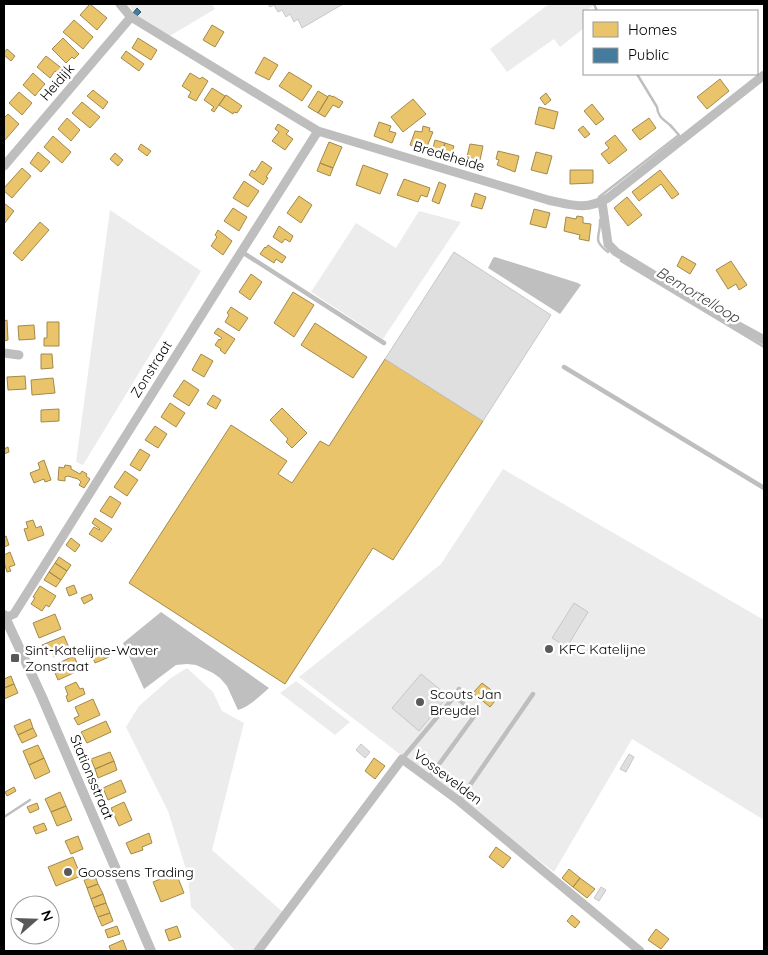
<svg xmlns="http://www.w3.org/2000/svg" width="768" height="955" viewBox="0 0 768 955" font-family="Quicksand,sans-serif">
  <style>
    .green { fill: #ececec }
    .water { fill: #bfbfbf }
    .homes { fill: #e9c46a; stroke: #a3894a }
    .public { fill: #457b9d; stroke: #30566e }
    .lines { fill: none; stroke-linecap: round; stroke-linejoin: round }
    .stream { stroke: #bfbfbf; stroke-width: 2.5 }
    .building { fill: #dfdfdf; stroke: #c7c7c7 }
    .service { stroke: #bebebe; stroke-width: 4.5 }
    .minor { stroke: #bebebe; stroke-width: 9 }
    .tertiary { stroke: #bebebe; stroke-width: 10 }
    .poi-dot { fill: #595959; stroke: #fff; stroke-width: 2 }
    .labels { text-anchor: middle; stroke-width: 5; stroke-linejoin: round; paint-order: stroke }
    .street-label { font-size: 14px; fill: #000; stroke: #fff }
    .poi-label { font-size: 14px; fill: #000; stroke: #fff; text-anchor: start }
    .water-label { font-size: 15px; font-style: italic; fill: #444; stroke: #fff }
  </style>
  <rect width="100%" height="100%" fill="#fff"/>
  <!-- green -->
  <path class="green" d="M127,4H212L215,9L168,37L140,18Z
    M549,4H596L588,9L589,11H584V31L583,29L560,47L554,39L507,72L490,49Z
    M110,210L201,271L83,465L76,462Z
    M419,211L461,222L383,339L311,292L356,223L396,248Z
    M503,469L764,620V820L632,739L554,872L299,677L441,564Z
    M187,668L213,692L222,711L244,723L212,850L284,913L254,951H236L191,907L188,876L168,811L126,727L139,706L171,678Z
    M296,681L350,722L335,735L280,693Z"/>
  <!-- water -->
  <path class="water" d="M495,257L578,283L581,285L560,314L488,268L493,258Z
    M161,612L269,688C260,696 250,706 238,710L227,686L220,678L213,673L196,665L187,664L176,665L144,689L123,643Z"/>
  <!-- homes -->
  <path class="homes" d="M90,4L107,18L97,30L80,15Z
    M74,20L93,37L83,49L63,32Z
    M212,25L224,32L215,47L203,40Z
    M63,38L79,54L74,59L72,57L66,63L52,49Z
    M138,38L157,50L151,60L132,48Z
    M7,49L15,56L11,61L4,55V53Z
    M126,51L144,64L139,71L121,58Z
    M46,56L64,70L60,75L55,71L50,78L37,67Z
    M264,57L278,65L269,80L255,73Z
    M289,72L312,86L302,101L279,86Z
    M33,73L45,84L35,96L23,85Z
    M190,73L200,79L202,77L208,81L196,101L188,97L191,92L182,86Z
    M720,79L729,91L707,109L697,97Z
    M212,88L225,96L214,112L211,110L214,107L204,100Z
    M93,90L108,102L103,109L87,96Z
    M318,91L328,97L318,113L308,107Z
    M19,92L32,103L22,115L9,103Z
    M546,93L551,100L545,105L540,98Z
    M226,95L242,106L237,113L234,112L233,114L219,105Z
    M329,95L333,97V96L343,102L339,108L333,105L325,117L318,113Z
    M413,99L426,114L403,132L391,117Z
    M82,102L100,117L90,128L72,113Z
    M592,104L604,119L596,125L584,111Z
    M539,107L558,112L554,129L535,124Z
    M8,114L19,124L4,141V118Z
    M67,118L80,130L71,141L58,129Z
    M649,118L656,128L640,140L632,130Z
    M379,122L391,126L389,131L396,133L392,143L374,136Z
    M278,124L289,131L286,134L293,139L285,150L272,141L279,132L275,129Z
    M423,126L430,128L429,131L433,132L426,149L410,145L415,131L422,132Z
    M583,126L590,134L585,138L578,130Z
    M615,135L627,150L609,164L601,154L609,148L605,143Z
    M53,136L71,152L62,163L44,147Z
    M435,140L445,143L441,155L432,152Z
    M329,142L342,147L333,168L320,163Z
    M445,143L454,146L450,158L441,155Z
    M141,144L151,151L147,156L138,149Z
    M470,144L483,146L480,160L467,157Z
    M498,151L519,156L515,172L497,165L499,160L496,159Z
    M38,152L50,162L41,172L30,163Z
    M536,152L552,156L547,174L531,170Z
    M115,153L123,160L118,166L110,159Z
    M262,161L272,168L266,177L268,178L263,185L249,175L252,170L255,172Z
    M320,163L333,168L330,176L317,171Z
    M363,165L388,174L380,194L356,185Z
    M22,168L31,176L12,198L4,191V188Z
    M570,170H593V183L570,184Z
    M660,170L679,194L672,199L661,184L639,201L632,192Z
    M404,179L430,188L427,197L421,195L418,202L397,195Z
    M244,181L259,191L248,207L233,198Z
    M439,182L446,185L439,204L432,201Z
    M475,193L486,197L482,209L471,206Z
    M299,196L312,205L301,223L287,213Z
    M627,197L642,215L628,226L614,208Z
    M4,203L14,211L4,224Z
    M233,208L247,217L239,231L224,221Z
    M534,209L550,213L546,228L530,224Z
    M577,216L583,217V223L591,224L589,241L579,239L580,235L564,231L566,217L576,219Z
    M40,222L49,230L22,261L13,253Z
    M279,226L293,236L290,242L285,239L282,243L273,237Z
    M218,230L232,241L223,255L211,246L217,237L215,235Z
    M268,245L286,257L282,263L276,259L274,263L260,254L265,247L266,248Z
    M682,256L696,264L690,274L677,266Z
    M731,261L747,285L739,290L736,284L728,289L716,270Z
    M251,274L262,282L250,300L239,292Z
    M293,292L314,305L294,337L274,323Z
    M231,307L248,318L239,331L225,322L229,315L227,313Z
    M7,320L8,340L4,341V321Z
    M47,322H59V346H44V338H47Z
    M315,323L367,357L353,378L301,345Z
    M34,325L35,339L19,340L18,326Z
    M218,328L235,339L225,354L220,350L221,349L215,345L219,339L220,340L222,338L214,333Z
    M41,354H52L53,368L41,369Z
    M201,354L213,361L204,377L192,370Z
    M385,359L483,421L393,560L373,548L285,684L129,583L231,425L287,461L278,474L292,483L320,441L329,446Z
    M25,376L26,389L8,390L7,377Z
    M53,378L55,393L32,395L31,380Z
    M184,380L199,390L189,406L173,396Z
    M213,395L221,400L216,409L207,404Z
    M170,403L185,413L176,427L161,417Z
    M282,408L307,433L292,448L286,442L288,439L270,420Z
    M59,409V421L41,422V410Z
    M155,426L167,434L158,448L145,440Z
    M8,447L9,452L4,454V449Z
    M140,449L150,455L140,471L130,465Z
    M44,460L51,480L45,482L44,479L34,483L30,473L40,469L38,463Z
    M65,465L71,466V469L80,474L82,471L87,474L86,476L90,479L84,488L79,485L81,482L78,479L68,476L65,477V481L58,480L59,467L64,468Z
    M125,471L138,480L127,496L114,487Z
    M110,496L121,503L112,518L100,511Z
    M95,518L112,529L102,542L89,534L94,527L99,530L100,529L92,523Z
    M33,520L36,528L41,526L44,535L28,541L24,529L28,528L26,522Z
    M6,536L9,545L4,547V537Z
    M71,538L80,545L75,552L66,545Z
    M10,552L15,565L9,567L11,571L7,572L4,562V555Z
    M59,557L71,565L67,571L55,563Z
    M55,563L67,571L61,580L49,572Z
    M49,572L61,580L56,587L44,580Z
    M74,585L77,593L69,596L66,588Z
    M40,586L56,596L49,607L46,605L42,611L31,604L35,598L33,597Z
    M91,594L93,599L84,604L81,598Z
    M55,614L61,629L39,638L33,623Z
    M64,636L70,650L54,657L52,650L46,653L42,645Z
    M104,647L109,657L95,663L91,653Z
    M74,656L80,670L58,680L52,666Z
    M11,676L14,684L4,688V679Z
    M76,682L80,689L83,688L85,694L68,702L66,696L68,695L65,687Z
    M482,683L499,696L490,707L473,693Z
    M14,684L18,693L4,699V688Z
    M93,699L100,715L78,725L74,718L79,716L75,707Z
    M30,719L33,728L18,735L14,726Z
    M106,721L111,732L87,743L81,732Z
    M33,728L37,736L22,743L18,735Z
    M38,745L44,758L29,765L23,751Z
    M110,752L114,761L95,769L91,759Z
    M44,758L50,772L35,779L29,765Z
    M374,758L385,766L375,779L365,771Z
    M114,761L117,770L98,778L95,769Z
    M121,780L126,792L108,800L103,788Z
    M14,787L16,791L7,796L5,792Z
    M60,792L66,806L51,812L45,799Z
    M124,802L132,820L119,826L111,808Z
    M37,803L39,809L30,813L27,807Z
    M66,806L72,820L57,826L51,812Z
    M44,823L47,830L36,834L33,827Z
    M149,833L152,843L142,847L143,850L131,854L126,843Z
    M78,836L83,849L71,854L65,841Z
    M496,847L511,858L503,868L489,857Z
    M73,857L81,876L56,886L48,867Z
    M569,869L580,878L573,887L562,878Z
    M176,873L184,893L161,902L153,882Z
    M95,876L98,884L87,888L84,880Z
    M580,878L595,889L587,898L573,887Z
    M98,884L103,894L91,899L87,888Z
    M103,894L106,903L94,907L91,899Z
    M106,903L110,913L98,917L94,907Z
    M110,913L113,921L102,926L98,917Z
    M572,915L580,922L575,928L567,921Z
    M117,926L120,934L108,938L105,930Z
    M177,926L181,937L169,941L165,930Z
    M656,929L669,939L661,949L648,940Z
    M123,940L127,951H111L109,946Z"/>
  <!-- public -->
  <path class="public" d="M137,8L141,12L136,17L132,14Z"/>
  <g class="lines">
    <!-- stream -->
    <path class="stream" d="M594,4L597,11
      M599,197L679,135C676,132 673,128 670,125C663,119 658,117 657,107L637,74
      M600,220C601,237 591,239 608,252
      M621,261L764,347
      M4,817L30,800"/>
  </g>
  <!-- building -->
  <path class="building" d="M268,4H343L302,28L298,19L294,22L290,14L286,17L282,10L278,12L274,5L270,7Z
    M454,252L551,315L483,421L385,359Z
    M574,603L588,612L567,647L552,638Z
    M421,674L448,696L419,731L392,708Z
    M361,744L370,752L365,758L356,750Z
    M629,754L634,757L626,772L620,769Z
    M601,887L606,890L599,901L594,898Z"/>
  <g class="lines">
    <!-- service -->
    <path class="service" d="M242,252L384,343
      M564,367L764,488
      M454,697L459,689
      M402,759L454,697L461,701L475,715L429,778
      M459,801L533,694"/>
    <!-- minor -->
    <path class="minor" d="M120,4L131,17L318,131L548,200C572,205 585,211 608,198L764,75
      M4,166L131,17
      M602,202L608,244L616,252L733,323L764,340
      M4,353L19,355
      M5,618L14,614L226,276L318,131
      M258,951L402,759L459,801L640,951"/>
    <!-- tertiary -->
    <path class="tertiary" d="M4,615L42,697L151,951"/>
  </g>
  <!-- markers -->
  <g class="poi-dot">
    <circle cx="549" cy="649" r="5"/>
    <rect x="10" y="653" width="10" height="10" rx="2.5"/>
    <circle cx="420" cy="702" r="5"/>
    <circle cx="68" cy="872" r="5"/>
  </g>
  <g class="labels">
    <!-- street labels -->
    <g class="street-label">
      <text transform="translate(57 82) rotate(-49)" y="5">Heidijk</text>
      <text transform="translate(449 156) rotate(17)" y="5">Bredeheide</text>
      <text transform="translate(151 369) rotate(-58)" y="5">Zonstraat</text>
      <text transform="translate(92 777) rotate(67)" y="5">Stationsstraat</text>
      <text transform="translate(448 777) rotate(37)" y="5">Vossevelden</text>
    </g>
    <!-- poi labels -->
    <g class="poi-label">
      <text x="559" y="654">KFC Katelijne</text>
      <text x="25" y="655">Sint-Katelijne-Waver<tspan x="25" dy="16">Zonstraat</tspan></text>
      <text x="430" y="699">Scouts Jan<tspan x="430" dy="16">Breydel</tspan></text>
      <text x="78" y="877">Goossens Trading</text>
    </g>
    <!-- water labels -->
    <g class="water-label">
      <text transform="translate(698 295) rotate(31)" y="5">Bemortelloop</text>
    </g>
  </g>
  <!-- border -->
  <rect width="768" height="955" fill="none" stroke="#000000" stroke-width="10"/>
  <!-- legend -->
  <rect x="583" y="10" width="175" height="65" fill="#ffffff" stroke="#999999"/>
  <rect x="593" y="22" width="25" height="15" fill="#e9c46a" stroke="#999999"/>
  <text x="628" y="35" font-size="15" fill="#000000">Homes</text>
  <rect x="593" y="48" width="25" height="15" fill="#457b9d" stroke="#999999"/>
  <text x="628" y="60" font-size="15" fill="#000000">Public</text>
  <!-- north arrow -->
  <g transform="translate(35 920) rotate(70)"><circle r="24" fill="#ffffff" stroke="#999999"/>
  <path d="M0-4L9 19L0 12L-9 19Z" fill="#595959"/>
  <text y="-8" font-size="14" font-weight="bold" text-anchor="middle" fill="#000000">N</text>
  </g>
</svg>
